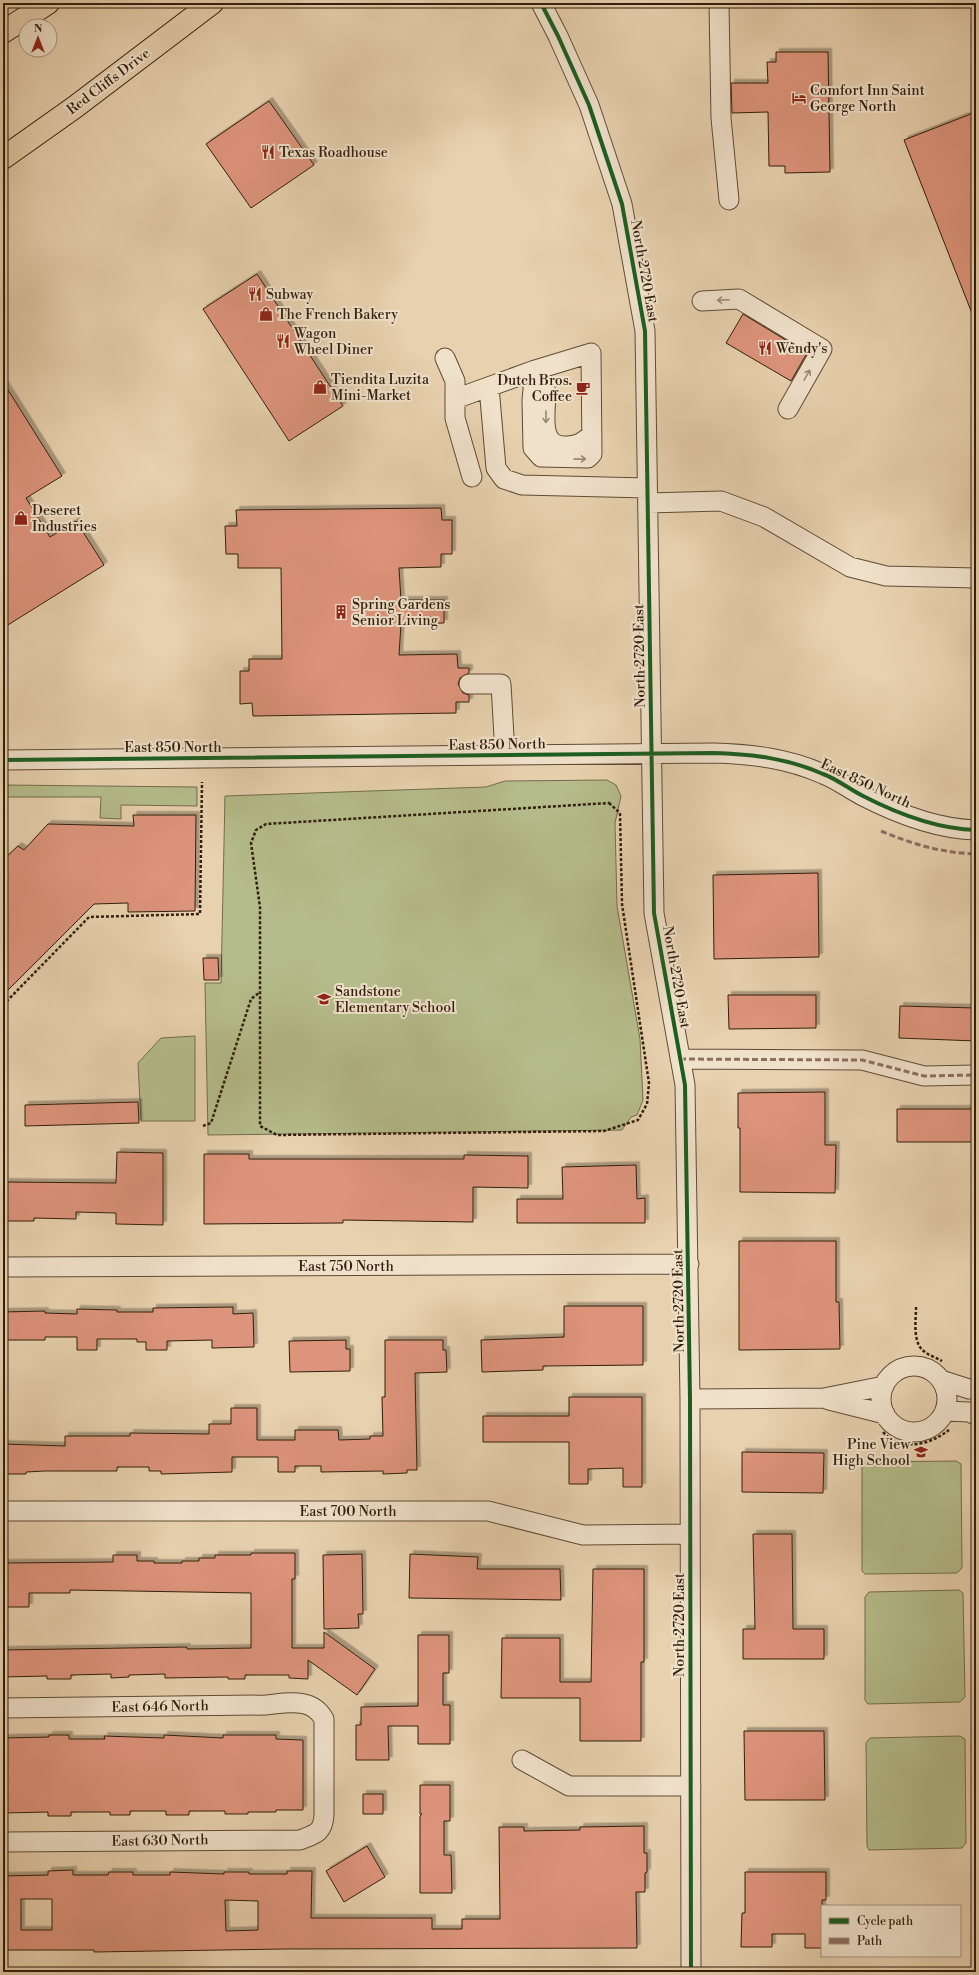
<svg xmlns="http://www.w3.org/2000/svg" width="979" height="1975" viewBox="0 0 979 1975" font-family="'Libre Bodoni',serif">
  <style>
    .green { fill: #b5bc8b; stroke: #736d4c }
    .building { fill: #dd947b; stroke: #311e0c; fill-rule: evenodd; filter: url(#shadow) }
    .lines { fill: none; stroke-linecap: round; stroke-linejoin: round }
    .minor-casing { stroke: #5f4b35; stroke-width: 21 }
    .major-casing { stroke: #311e0c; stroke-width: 24 }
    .highway-casing { stroke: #311e0c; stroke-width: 24 }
    .path { stroke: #311e0c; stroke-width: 2.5; stroke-dasharray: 3 2; stroke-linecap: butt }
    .minor { stroke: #f0e1cb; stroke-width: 19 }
    .major { stroke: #e8d1af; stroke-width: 22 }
    .highway { stroke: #e8d1af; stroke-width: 22 }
    .quiet { stroke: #8d6e63; stroke-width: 3; stroke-dasharray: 6 3; stroke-linecap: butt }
    .cycleway-casing { stroke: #f0e1cb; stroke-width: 6 }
    .cycleway { stroke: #1b5e20; stroke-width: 4 }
    .oneway { stroke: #9a8975 }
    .labels { text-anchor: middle; stroke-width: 4; stroke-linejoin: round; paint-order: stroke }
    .street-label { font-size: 14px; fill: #311e0c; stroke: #f0e1cb }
    .poi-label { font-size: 14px; fill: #311e0c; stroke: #f0e1cb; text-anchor: start }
  </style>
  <defs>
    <filter id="shadow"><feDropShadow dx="3.5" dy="-3.5" stdDeviation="0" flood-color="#0004"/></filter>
  </defs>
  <rect width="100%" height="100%" fill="#e8d1af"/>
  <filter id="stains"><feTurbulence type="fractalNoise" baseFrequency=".005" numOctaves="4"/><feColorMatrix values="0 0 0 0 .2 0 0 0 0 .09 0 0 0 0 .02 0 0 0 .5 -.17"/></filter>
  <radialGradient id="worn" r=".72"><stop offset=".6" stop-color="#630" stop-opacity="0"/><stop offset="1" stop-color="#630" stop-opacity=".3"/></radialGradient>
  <!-- green -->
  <path class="green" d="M607,780L616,785L621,796L615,823L617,906L640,1039L643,1100L637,1115L631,1117L622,1130L208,1135L205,983H221L225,796L486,787L505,781Z
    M3,785L197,787V806L121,805V819L100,818L101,797H3Z
    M195,1036V1121H141L138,1063L161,1038Z
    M956,1461L961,1464L962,1568L957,1573L865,1574L862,1571V1467L866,1462Z
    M959,1590L963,1593L965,1697L960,1702L868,1704L865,1700V1597L869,1592Z
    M960,1736L965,1739L966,1843L962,1848L869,1850L867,1846L866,1743L870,1738Z"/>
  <!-- building -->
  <path class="building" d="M776,52H828L830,172L785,173V166H769L768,112L732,113L731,83H768L767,62H776Z
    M269,101L314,165L251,208L206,144Z
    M976,112V321H975L904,140Z
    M257,274L343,406L289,441L203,309Z
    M743,314L807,353L791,381L726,343Z
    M3,382L62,476L26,498L50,537L76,521L104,565L3,628Z
    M441,508L442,520H452V554H441V567L399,568L401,600H444V623L401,624L399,655L457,654L458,668H469V673L460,678L458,684L463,693L469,695V702H456V713L253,716L252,703L240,704V671H249V659H282L281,568H238V554H226L225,526H237L236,510Z
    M133,815H196L195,911L128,912V903L94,904L3,995V860L18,846L24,850L48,824L134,826Z
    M818,873L819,957L714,959L713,875Z
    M203,958H218L219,980H204Z
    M728,995H816V1028L729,1029Z
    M900,1006L976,1008V1041L899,1038Z
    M825,1092V1145H836L835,1193L740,1192V1128H738V1093Z
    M138,1102L139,1123L25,1126V1105Z
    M897,1109H976V1142H897Z
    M117,1152L163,1153V1225L116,1224V1213L76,1212V1219L34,1218V1221H3V1190H6V1182L116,1183Z
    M204,1154H249V1159H464V1155L528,1156V1188L473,1187V1222L343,1220V1223L204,1224Z
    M636,1165L637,1199L645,1198V1223H517V1199H563L562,1167Z
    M739,1241H836V1302H839L840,1349L739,1350Z
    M564,1306H643V1365L543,1366V1370L482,1372L481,1340L564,1337Z
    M233,1307V1314L253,1313L254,1347L212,1348V1340L167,1341V1350H146V1342H137V1339H97V1350H77V1337H45V1340H3V1312L45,1311V1313L77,1314V1309L117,1310V1312H153V1308Z
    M346,1340V1349H350V1371L290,1372L289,1341Z
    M385,1340H443V1350H446L447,1372L415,1373L417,1470H407V1473L383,1474V1471L321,1472V1466H295V1472H278V1457H232V1472L161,1474V1471H149V1467H117V1471H45L26,1472V1474H3V1444L65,1446V1436H130V1433L209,1434V1424H231V1408H257V1440H295V1430H338L339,1440L370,1439V1436H383L382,1397H385Z
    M569,1397H642V1487H623V1468L588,1469V1484H569V1442H483V1416H569Z
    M742,1452L824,1453L823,1493L742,1492Z
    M753,1534H792L793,1629H824V1659H743V1629H755Z
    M251,1553H295V1579H292V1648H324V1632L375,1669L357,1695L308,1660V1679L289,1678V1675H245V1679H228V1677L165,1678V1674L129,1675V1677L111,1678V1674L71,1675V1679H47V1676L3,1677V1650L187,1647V1649L251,1648V1593L70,1590V1593H29V1607H3V1563L113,1562V1555H137V1561H154V1563H182V1561H199V1558H215V1555H251Z
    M362,1554L363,1614H358L359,1628L324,1629L323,1555Z
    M410,1554L478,1557L477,1569H560L561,1600L409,1598Z
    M593,1569H644V1662H641V1741H580V1698H501L502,1638H560V1682H591Z
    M418,1635H449V1673H443V1705H450V1744H418V1726H388L389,1760H356V1725H361V1707L418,1706Z
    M744,1731H824L825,1800H745Z
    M49,1735H69V1739H105L104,1736L164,1738V1735L223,1738V1735H276V1739L303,1740V1810H276V1812H248V1814H225V1811H189V1815H166V1811H130V1815H110V1812H71V1816H48V1812L3,1813V1738L49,1737Z
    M420,1785H450V1821H444V1855H451L452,1893H420V1816L422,1814H420Z
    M363,1794H383V1814H363Z
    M644,1826V1853H647V1872L645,1873V1892H636L637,1948L285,1949L94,1952V1950H3V1876L48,1875V1871L73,1870V1875H108L109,1872H133V1875H170V1872L224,1874V1872H249V1874H287V1871H312L311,1918H432V1929H462V1919H500L499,1827H524V1831L580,1830V1827ZM21,1899H52V1930H21ZM225,1900L258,1901V1930L226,1931Z
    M367,1846L385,1877L344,1902L326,1871Z
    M745,1872H826V1900H822V1948H805V1934H772V1947H741L742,1913H745Z"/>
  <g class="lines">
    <defs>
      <path id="minor" d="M541,3L558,36L589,105L622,204L645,331L654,913L685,1085L690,1399L691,1972
        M719,3L721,118L729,200
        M702,301L739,299L822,349L788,409
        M445,358L455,381V418L472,477
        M489,387L496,468L504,479L522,485L647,488
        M533,387L541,388L546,392C546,410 538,446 564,446C577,446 583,443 592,434
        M455,399L535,370L591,353L592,454L588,458L541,457L533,448L532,400L535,370
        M648,503L721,501L764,517L850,567L886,576L976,578
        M469,684H501L505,755
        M3,760L713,753C751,754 787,758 823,774C837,779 849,789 863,796C898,814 936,829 976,830
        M680,1059L862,1060L924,1076L976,1075
        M3,1267L689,1264
        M881 1399a33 33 0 1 1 66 0a33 33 0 1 1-66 0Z
        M941,1380L969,1389H976
        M690,1399L824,1398L884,1386
        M829,1400L885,1414
        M945,1411L969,1412L976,1415
        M3,1511H488L583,1535L690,1534
        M3,1708L266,1705C287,1703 312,1697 324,1719V1815C323,1833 315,1834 300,1840L3,1842
        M522,1760L569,1786H691"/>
      <path id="major" d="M3,158L75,107L212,3"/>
      <path id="highway" d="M3,32L48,3"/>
    </defs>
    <!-- minor casing -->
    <use href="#minor" class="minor-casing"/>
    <!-- major casing -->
    <use href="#major" class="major-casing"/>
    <!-- highway casing -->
    <use href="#highway" class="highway-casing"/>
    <!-- path -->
    <path class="path" d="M609,803L620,813L622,904L649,1083L647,1104L638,1120L604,1131L277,1135L260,1126V907L251,843L256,830L266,824Z
      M3,1005L89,917L200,914L202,782
      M203,1126L211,1123L251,999L260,992
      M916,1307C916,1320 912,1344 925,1352C930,1356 937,1358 942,1361
      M883,1432C901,1452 930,1445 949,1430"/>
    <!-- minor -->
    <use href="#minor" class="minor"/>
    <!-- major -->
    <use href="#major" class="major"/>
    <!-- highway -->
    <use href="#highway" class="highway"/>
    <!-- quiet -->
    <path class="quiet" d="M881,831C912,844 942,853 976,854
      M680,1059L862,1060L924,1076L976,1075"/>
    <defs>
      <path id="cycleway" d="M541,3L558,36L589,105L622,204L645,331L654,913L685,1085L690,1399L691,1972
        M3,760L713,753C751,754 787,758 823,774C837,779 849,789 863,796C898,814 936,829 976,830"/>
    </defs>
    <!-- cycleway casing -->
    <use href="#cycleway" class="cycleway-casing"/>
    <!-- cycleway -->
    <use href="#cycleway" class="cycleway"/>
  </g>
  <!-- one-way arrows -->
  <defs><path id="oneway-shaft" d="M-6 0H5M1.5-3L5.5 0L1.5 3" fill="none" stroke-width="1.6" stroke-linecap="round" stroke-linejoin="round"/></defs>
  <g class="oneway">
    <use href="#oneway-shaft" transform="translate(723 300) rotate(177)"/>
    <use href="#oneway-shaft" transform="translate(807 375) rotate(-60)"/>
    <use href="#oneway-shaft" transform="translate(546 417) rotate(90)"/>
    <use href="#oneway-shaft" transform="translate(580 459) rotate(-1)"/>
  </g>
  <!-- icons -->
  <defs>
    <symbol id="hotel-bare" viewBox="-9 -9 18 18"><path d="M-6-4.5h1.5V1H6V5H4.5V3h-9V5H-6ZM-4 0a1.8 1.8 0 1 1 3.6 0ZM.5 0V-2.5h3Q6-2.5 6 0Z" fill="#8f2418" stroke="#f0e1cb" stroke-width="2.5" paint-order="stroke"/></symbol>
    <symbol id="restaurant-bare" viewBox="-9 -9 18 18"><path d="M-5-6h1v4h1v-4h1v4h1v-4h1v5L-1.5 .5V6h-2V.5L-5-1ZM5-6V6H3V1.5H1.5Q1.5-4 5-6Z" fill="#8f2418" stroke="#f0e1cb" stroke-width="2.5" paint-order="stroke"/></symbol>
    <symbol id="shop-bare" viewBox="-9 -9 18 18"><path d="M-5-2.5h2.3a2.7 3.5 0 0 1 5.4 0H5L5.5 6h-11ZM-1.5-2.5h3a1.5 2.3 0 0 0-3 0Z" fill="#8f2418" stroke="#f0e1cb" stroke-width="2.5" paint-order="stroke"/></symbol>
    <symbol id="cafe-bare" viewBox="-9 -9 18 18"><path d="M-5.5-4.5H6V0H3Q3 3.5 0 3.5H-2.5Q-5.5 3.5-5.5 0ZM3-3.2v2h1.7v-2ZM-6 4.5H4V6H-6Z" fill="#8f2418" stroke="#f0e1cb" stroke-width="2.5" paint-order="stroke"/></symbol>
    <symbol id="building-bare" viewBox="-9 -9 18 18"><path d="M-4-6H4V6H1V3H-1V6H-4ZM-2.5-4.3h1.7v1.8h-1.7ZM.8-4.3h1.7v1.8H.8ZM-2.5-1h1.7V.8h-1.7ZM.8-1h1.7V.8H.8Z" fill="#8f2418" stroke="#f0e1cb" stroke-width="2.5" paint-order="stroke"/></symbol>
    <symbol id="school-bare" viewBox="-9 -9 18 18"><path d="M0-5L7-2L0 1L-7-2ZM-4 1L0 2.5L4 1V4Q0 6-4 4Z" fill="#8f2418" stroke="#f0e1cb" stroke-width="2.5" paint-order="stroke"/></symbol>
  </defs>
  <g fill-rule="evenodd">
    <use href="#hotel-bare" x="789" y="88" width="20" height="20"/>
    <use href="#restaurant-bare" x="258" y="142" width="20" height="20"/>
    <use href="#restaurant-bare" x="245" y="284" width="20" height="20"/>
    <use href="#shop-bare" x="256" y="304" width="20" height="20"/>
    <use href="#restaurant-bare" x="273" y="331" width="20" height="20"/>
    <use href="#restaurant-bare" x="755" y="338" width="20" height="20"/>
    <use href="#shop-bare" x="310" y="377" width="20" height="20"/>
    <use href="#cafe-bare" x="573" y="378" width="20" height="20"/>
    <use href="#shop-bare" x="11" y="508" width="20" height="20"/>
    <use href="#building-bare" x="331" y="602" width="20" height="20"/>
    <use href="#school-bare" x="314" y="989" width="20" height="20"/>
    <use href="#school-bare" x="911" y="1442" width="20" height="20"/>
  </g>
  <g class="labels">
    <!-- street labels -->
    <g class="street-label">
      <text transform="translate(108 81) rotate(-37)" y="5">Red Cliffs Drive</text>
      <text transform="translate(645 271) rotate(80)" y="5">North 2720 East</text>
      <text transform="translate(639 656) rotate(-91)" y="5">North 2720 East</text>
      <text transform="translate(497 744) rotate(-1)" y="5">East 850 North</text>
      <text x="173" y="752">East 850 North</text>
      <text transform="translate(866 783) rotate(25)" y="5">East 850 North</text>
      <text transform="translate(677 977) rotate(80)" y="5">North 2720 East</text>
      <text x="346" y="1271">East 750 North</text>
      <text transform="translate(678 1301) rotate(-91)" y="5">North 2720 East</text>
      <text x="348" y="1516">East 700 North</text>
      <text transform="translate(679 1625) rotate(-90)" y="5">North 2720 East</text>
      <text transform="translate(160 1706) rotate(-1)" y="5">East 646 North</text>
      <text transform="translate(160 1840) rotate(-1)" y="5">East 630 North</text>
    </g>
    <!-- poi labels -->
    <g class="poi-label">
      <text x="810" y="95">Comfort Inn Saint<tspan x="810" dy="16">George North</tspan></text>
      <text x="279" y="157">Texas Roadhouse</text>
      <text x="266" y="299">Subway</text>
      <text x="277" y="319">The French Bakery</text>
      <text x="294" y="338">Wagon<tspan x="294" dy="16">Wheel Diner</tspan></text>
      <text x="776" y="353">Wendy's</text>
      <text x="331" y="384">Tiendita Luzita<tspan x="331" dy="16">Mini-Market</tspan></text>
      <text x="572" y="385" text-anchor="end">Dutch Bros.<tspan x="572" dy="16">Coffee</tspan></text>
      <text x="32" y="515">Deseret<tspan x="32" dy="16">Industries</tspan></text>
      <text x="352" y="609">Spring Gardens<tspan x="352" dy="16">Senior Living</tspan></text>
      <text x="335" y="996">Sandstone<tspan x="335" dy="16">Elementary School</tspan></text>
      <text x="910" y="1449" text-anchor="end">Pine View<tspan x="910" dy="16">High School</tspan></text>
    </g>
  </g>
  <!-- margin -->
  <rect width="979" height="1975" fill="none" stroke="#e8d1af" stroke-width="16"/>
  <rect x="4" y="4" width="971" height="1967" fill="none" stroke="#311e0c" stroke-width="2"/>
  <rect x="8" y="8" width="963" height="1959" fill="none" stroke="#311e0c"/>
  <!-- legend -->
  <rect x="821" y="1905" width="140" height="52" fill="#f0e1cb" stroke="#a4937f"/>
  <rect x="829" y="1918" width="20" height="6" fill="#1b5e20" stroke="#a4937f"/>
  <text x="857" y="1925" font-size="12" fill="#311e0c">Cycle path</text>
  <rect x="829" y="1938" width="20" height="6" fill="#8d6e63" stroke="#a4937f"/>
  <text x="857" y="1945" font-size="12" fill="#311e0c">Path</text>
  <!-- north arrow -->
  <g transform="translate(38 38)"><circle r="19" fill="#f0e1cb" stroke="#a4937f"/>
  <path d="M0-3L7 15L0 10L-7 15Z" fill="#8f2418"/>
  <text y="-6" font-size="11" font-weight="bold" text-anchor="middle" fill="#311e0c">N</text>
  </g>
  <rect width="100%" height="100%" filter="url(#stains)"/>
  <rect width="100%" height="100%" fill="url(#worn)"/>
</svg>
